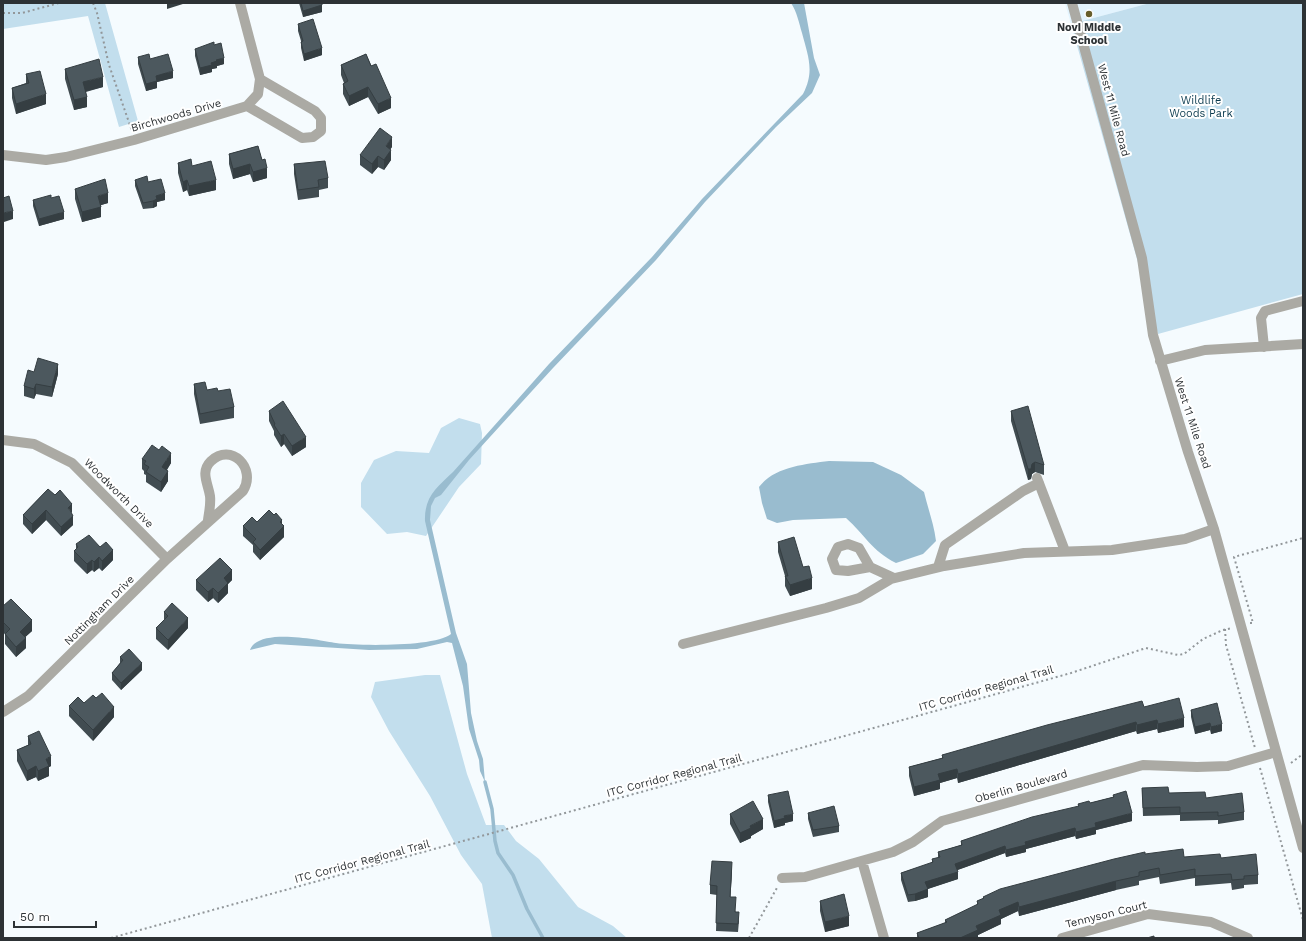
<svg xmlns="http://www.w3.org/2000/svg" width="1306" height="941" viewBox="0 0 1306 941" font-family="'Work Sans',sans-serif">
  <style>
    .built { fill: #e3f4fe }
    .green { fill: #c2deed }
    .water { fill: #99bccf }
    .lines { fill: none; stroke-linecap: round; stroke-linejoin: round }
    .stream { stroke: #99bccf; stroke-width: 3.5 }
    .path { stroke: #92979a; stroke-width: 2; stroke-dasharray: 2 3; stroke-linecap: butt }
    .minor { stroke: #abaaa4; stroke-width: 10 }
    .wall { fill: #414c51 }
    .shaded-wall { fill: #353e42 }
    .building { fill: #4c585e; stroke: #353e42 }
    .poi-dot { fill: #675e2b; stroke: #fff; stroke-width: 1.5 }
    .labels { text-anchor: middle; stroke-width: 4; stroke-linejoin: round; paint-order: stroke }
    .poi-label { font-size: 11px; font-weight: bold; fill: #2d3235; stroke: #fff }
    .park-label { font-size: 11px; fill: #0a3a4e; stroke: #fff }
    .street-label { font-size: 11px; fill: #2d3235; stroke: #fff }
  </style>
  <rect width="100%" height="100%" fill="#f5fbfe"/>
  <!-- built -->
  <path class="built" d="M1065,3H1150L1071,24Z"/>
  <!-- green -->
  <path class="green" d="M3,3H105L138,121L119,127L88,16L3,29Z
    M1150,3H1303V294L1158,334L1071,24Z
    M459,418L480,424L482,433L481,464L459,487L426,536L407,532L387,534L361,507V483L374,460L396,451L429,453L441,428Z
    M425,675H440L467,774L486,825H504L516,841L539,859L578,907L613,926L627,938H492L482,884L461,855L430,796L389,731L371,697L375,682Z"/>
  <!-- water -->
  <path class="water" d="M791,3H804L814,58L820,75L812,93L776,127L705,202L656,260L553,368L469,460L441,495L435,498L431,506L430,520L456,633L467,664L471,713L477,741L483,759L485,782L480,771L479,760L469,729L463,686L452,643L447,642L417,649L369,650L275,644L250,650C258,627 319,640 336,643C357,646 436,647 451,634L425,521C424,497 437,487 453,472L549,364L652,257L702,199L803,94C815,71 808,56 802,33C799,23 797,12 791,3Z
    M829,461L873,462L901,475L924,492C928,509 934,524 936,541L923,554L896,563C872,551 865,535 846,518L793,520L777,523L767,519L762,503L759,487C774,467 805,464 829,461Z"/>
  <g class="lines">
    <!-- stream -->
    <path class="stream" d="M485,782L492,809L495,841L498,853L513,875L527,909L543,938"/>
    <!-- path -->
    <path class="path" d="M93,3L97,13L109,65L132,131
      M3,13H22L59,3
      M1250,623H1253L1234,557L1303,538
      M1225,629L1226,645L1255,748
      M1291,763L1303,754
      M1260,768L1303,920
      M111,938L957,705L1071,673L1146,648L1178,655L1184,654L1203,639L1223,630L1232,628
      M749,938L778,886"/>
    <!-- minor -->
    <path class="minor" d="M1072,3L1142,258L1153,335L1188,452L1214,529L1303,848
      M247,106L302,138L313,137L321,131V118L315,111L260,79
      M3,155L46,160L66,157L134,140L247,106L258,94L260,79L240,3
      M1264,347L1261,318L1265,311L1303,301
      M1160,361L1205,350L1303,344
      M3,440L34,444L72,463L167,559
      M1037,478L1065,551
      M870,567L859,548L848,544L838,547L832,559L836,570L848,571L870,567L894,578
      M938,567L945,545L1023,491L1039,483
      M683,644L826,608L859,598L891,579L944,566L1024,553L1112,550L1185,539L1214,529
      M3,712L28,696L167,559L243,491C257,468 231,442 211,461C200,472 208,483 210,496C211,504 209,512 208,520
      M862,861L884,938
      M782,878L805,877L893,852L913,842L942,821L1143,765L1197,767L1228,766L1276,752
      M1062,938L1148,914L1211,922L1248,938"/>
  </g>
  <!-- wall -->
  <path class="wall" d="M299,3H322V12L303,17Z
    M298,24L322,55L304,61L301,48V41L298,31Z
    M214,45L224,64L217,66V68L212,69V72L200,75L195,56V49Z
    M366,54L391,108L378,114L368,97L349,106L343,94V84L344,83L341,75V65Z
    M138,57L150,59L173,78L157,82V88L146,91L138,64Z
    M65,69L103,87L86,92L87,107L74,110L65,79Z
    M26,74L46,104L16,114L12,98V88L26,83Z
    M258,146L267,178L253,182L250,174L233,179L229,164V154Z
    M392,147L390,149L391,160L384,170L378,167L372,174L360,165V155Z
    M178,163L192,166L216,190L189,196L187,190L183,192L178,173Z
    M294,164L328,178V188L319,190V197L298,200L294,174Z
    M135,180L148,182L165,200L157,202V206L153,208L143,209L135,186Z
    M75,189L108,203L101,205V217L82,222L75,199Z
    M51,198L64,219L39,226L33,206V200Z
    M34,372L58,374L52,397L36,394L34,399L24,396V386Z
    M194,384L207,390L218,391L234,407V418L200,424L194,394Z
    M269,411L306,447L292,456L284,444L281,447L274,435V431L269,421Z
    M1011,411L1044,465V475L1035,472L1032,474L1031,479L1028,480L1011,421Z
    M142,459L171,463L167,470L168,481L161,492L146,482V475L144,474V471L142,469Z
    M48,489L72,514L73,525L61,536L46,520L32,534L23,524V515Z
    M257,522L282,524L284,537L260,560L253,552V545L243,536V526Z
    M778,542L803,567L812,589L790,596L785,586V576L778,552Z
    M76,544L113,560L102,571L99,568L94,572L92,570L87,574L74,561V551L76,549Z
    M196,580H232L228,584V593L218,603L213,598L208,602L196,590Z
    M3,606L32,631L25,637L26,648L16,657L5,644V634L3,633Z
    M164,612L188,628L168,650L156,639V628L164,620Z
    M120,657L142,670L121,690L112,680V673L120,663Z
    M96,698L114,717L93,741L69,716V706L84,703Z
    M1144,707L1184,727L1158,733L1157,729L1137,734L1136,731L958,783L957,778L940,783V789L914,796L909,776V767L942,758V755Z
    M1191,710L1222,731L1211,734L1210,730L1195,734L1191,717Z
    M28,736L51,766L49,767V776L38,781L36,777L27,781L17,761V750L28,745Z
    M1142,788L1169,793L1206,798L1244,812V820L1218,824V820L1180,821V815L1143,816Z
    M768,795L793,821L785,823V825L774,828L768,802Z
    M1113,795L1132,821L1096,830V834L1076,839L1075,836L1026,849V852L1006,857L1005,853L957,870L958,879L927,889L928,897L915,901L908,902L901,880V873L932,863V859L938,858V852L961,845V841L1078,807V804L1090,803L1113,797Z
    M808,813L839,826V832L813,837L808,819Z
    M730,814L763,829L751,836V838L740,843L730,824Z
    M1145,854L1184,857L1221,858L1258,875V884L1244,885V888L1232,890L1231,883L1195,886V878L1160,884L1159,877L1139,881V885L1116,890L1019,916L1018,911L1001,919V924L978,935V938H917V933L945,923V920L977,905V901L983,899V897Z
    M732,871L730,897L739,921L738,932L716,931L717,895L710,894V885Z
    M820,901L849,926L825,932L820,911Z"/>
  <!-- shaded-wall -->
  <path class="shaded-wall" d="M167,3H186L167,9Z
    M322,5V12L303,17V11Z
    M322,48V55L304,61V54Z
    M224,58V64L217,66V68L212,69V72L200,75V68L216,60Z
    M173,71V78L157,82V88L146,91V84L156,76Z
    M103,77V87L83,92V82Z
    M368,87V97L349,106V96Z
    M46,94V104L16,114V104Z
    M87,97V107L74,110V100Z
    M391,98V108L378,114V104Z
    M392,137V147L386,156V146Z
    M391,150V160L384,170V160Z
    M378,156V167L372,174V164Z
    M250,164V174L233,179V169Z
    M267,168V178L253,182V172Z
    M187,180V190L183,192V182Z
    M216,180V190L189,196V186Z
    M108,193V203L98,206V196Z
    M165,193V200L157,202V206L153,208V201L156,196Z
    M101,207V217L82,222V212Z
    M13,211V219L4,222V228H3V213Z
    M64,212V219L39,226V219Z
    M58,364V374L52,397V387Z
    M36,384V394L34,399V389Z
    M284,434V444L281,447V436Z
    M306,437V447L292,456V446Z
    M171,453V463L162,477V467Z
    M1035,462V472L1032,474L1031,479L1028,480V469L1032,464Z
    M168,471V481L161,492V482Z
    M72,504V513L68,508Z
    M46,510V520L32,534V524Z
    M73,516V525L61,536V527Z
    M282,520V528L284,526V537L260,560V550Z
    M113,550V560L102,571V561Z
    M99,557V568L94,572V562Z
    M92,560V570L87,574V564Z
    M232,570V580L228,584V593L218,603V593L224,578Z
    M812,578V589L790,596V585Z
    M213,588V598L208,602V592Z
    M188,618V628L168,650V640Z
    M32,620V631L20,642V632Z
    M26,638V648L16,657V647Z
    M142,663V670L121,690V683Z
    M114,707V717L93,741V730Z
    M1184,718V727L1158,733V724Z
    M1157,720V729L1137,734V725Z
    M1136,722V731L958,783V774Z
    M1210,723V730L1195,734V727Z
    M1222,724V731L1211,734V727Z
    M51,756V766L49,767V776L38,781V771L46,759Z
    M36,766V777L27,781V771Z
    M957,769V778L940,783V789L914,796V787L938,774Z
    M1132,813V821L1096,830V834L1076,839V832L1095,823Z
    M793,814V821L785,823V825L774,828V821L784,816Z
    M763,819V829L751,836V838L740,843V833L750,826Z
    M1075,828V836L1026,849V852L1006,857V850L1025,842Z
    M1005,846V853L955,871V864Z
    M732,862V871L730,906V897Z
    M958,872V879L925,890V882Z
    M1116,881V890L1019,916V907Z
    M928,889V897L915,901V894Z
    M1018,902V911L1001,919V924L978,935V938H960L999,910Z
    M849,916V926L825,932V922Z"/>
  <!-- building -->
  <path class="building" d="M301,3H322V5L303,11Z
    M313,19L322,48L304,54L301,42L303,41L298,24Z
    M214,42V45L221,43L224,58L216,60L217,61L211,63L212,65L200,68L195,49Z
    M149,54L150,59L168,54L173,71L156,76L157,81L146,84L138,57Z
    M366,54L371,66L376,64L391,98L378,104L368,87L349,96L343,84L348,81L341,65Z
    M99,59L103,77L83,82L87,97L74,100L65,69Z
    M40,71L46,94L16,104L12,88L29,83L26,74Z
    M380,128L392,137L386,146L391,150L384,160L378,156L372,164L360,155Z
    M258,146L262,160L265,159L267,168L253,172L250,164L233,169L229,154Z
    M191,159L192,166L211,161L216,180L189,186L187,180L183,182L178,163Z
    M325,161L328,178L318,180L319,187L298,190L294,164Z
    M147,176L148,182L161,179L165,193L156,196L157,199L153,201L143,203L135,180Z
    M105,179L108,193L98,196L101,207L82,212L75,189Z
    M51,195V198L59,196L64,212L39,219L33,200Z
    M9,196L13,211L3,213V198Z
    M38,358L58,364L52,387L36,384L34,389L24,386L28,370L34,372Z
    M205,382L207,390L217,388L218,391L230,389L234,407L200,414L194,384Z
    M283,401L306,437L292,446L284,434L281,436L274,425L275,424L269,411Z
    M1028,406L1044,465L1035,462L1032,464L1031,469H1028L1011,411Z
    M152,445L159,450L162,446L171,453L162,467L168,471L161,482L146,472L149,467L144,464L146,461L142,459Z
    M48,489L55,495L60,490L72,504L68,508L71,512L73,516L61,527L46,510L32,524L23,515Z
    M269,510L274,515L276,513L282,520L280,522L284,526L260,550L253,542L256,539L243,526L252,517L257,522Z
    M89,535L100,547L106,542L113,550L102,561L99,557L94,562L92,560L87,564L74,551L78,547L76,544Z
    M794,537L803,567L809,566L812,578L790,585L785,576H788L778,542Z
    M220,558L232,570L224,578L228,583L218,593L213,588L208,592L196,580Z
    M11,599L32,620L20,632L26,638L16,647L5,634L10,629L3,622V606Z
    M172,603L188,618L168,640L156,628L168,616L164,612Z
    M129,649L142,663L121,683L112,673L123,660L120,657Z
    M102,693L114,707L93,730L69,706L78,697L84,703L93,695L96,698Z
    M1179,698L1184,718L1158,724L1157,720L1137,725L1136,722L958,774L957,769L938,774L940,780L914,787L909,767L943,758L942,755L1047,725L1142,701L1144,707Z
    M1217,703L1222,724L1211,727L1210,723L1195,727L1191,710Z
    M39,731L51,756L46,759L49,766L38,771L36,766L27,771L17,750L31,744L28,736Z
    M1168,787L1169,793L1205,792L1206,798L1242,793L1244,812L1218,816V812L1180,813V807L1143,808L1142,788Z
    M788,791L793,814L784,816L785,818L774,821L768,795Z
    M1126,791L1132,813L1095,823L1096,827L1076,832L1075,828L1025,842L1026,845L1006,850L1005,846L955,864L958,872L925,882L928,889L915,894L908,895L901,873L933,862L932,859L940,857L938,852L962,845L961,841L1032,817L1079,806L1078,804L1089,801L1090,803L1114,797L1113,795Z
    M753,801L763,819L750,826L751,828L740,833L730,814Z
    M834,806L839,826L813,830L808,813Z
    M1183,849L1184,857L1220,854L1221,858L1256,854L1258,875L1244,876V879L1232,880L1231,874L1195,876V869L1160,875L1159,868L1139,872V876L1116,881L1019,907L1018,902L999,910L1001,915L976,926L978,930L960,938H919L917,933L947,922L945,920L978,904L977,901L984,898L983,897L1000,889L1114,859L1145,852V854Z
    M712,861L732,862L730,897H736L735,912H739L738,924L716,923L717,886L710,885Z
    M844,894L849,916L825,922L820,901Z
    M1154,936V938H1147Z"/>
  <!-- markers -->
  <circle class="poi-dot" cx="1089" cy="14" r="4"/>
  <g class="labels">
    <!-- poi labels -->
    <g class="poi-label">
      <text x="1089" y="31">Novi Middle<tspan x="1089" dy="13">School</tspan></text>
    </g>
    <!-- park labels -->
    <g class="park-label">
      <text x="1201" y="104">Wildlife<tspan x="1201" dy="13">Woods Park</tspan></text>
    </g>
    <!-- street labels -->
    <g class="street-label">
      <text transform="translate(1114 110) rotate(75)" y="4">West 11 Mile Road</text>
      <text transform="translate(176 115) rotate(-16)" y="4">Birchwoods Drive</text>
      <text transform="translate(1193 423) rotate(72)" y="4">West 11 Mile Road</text>
      <text transform="translate(119 493) rotate(45)" y="4">Woodworth Drive</text>
      <text transform="translate(99 610) rotate(-45)" y="4">Nottingham Drive</text>
      <text transform="translate(986 688) rotate(-16)" y="4">ITC Corridor Regional Trail</text>
      <text transform="translate(674 775) rotate(-15)" y="4">ITC Corridor Regional Trail</text>
      <text transform="translate(1021 786) rotate(-16)" y="4">Oberlin Boulevard</text>
      <text transform="translate(362 861) rotate(-15)" y="4">ITC Corridor Regional Trail</text>
      <text transform="translate(1106 914) rotate(-14)" y="4">Tennyson Court</text>
    </g>
  </g>
  <!-- border -->
  <rect width="1306" height="941" fill="none" stroke="#2d3235" stroke-width="8"/>
  <!-- scale -->
  <path d="M14 921v6h82v-6" fill="none" stroke="#2d3235" stroke-width="2"/>
  <text x="20" y="921" font-size="12" fill="#2d3235" stroke="#ffffff" stroke-width="3" paint-order="stroke">50 m</text>
</svg>
